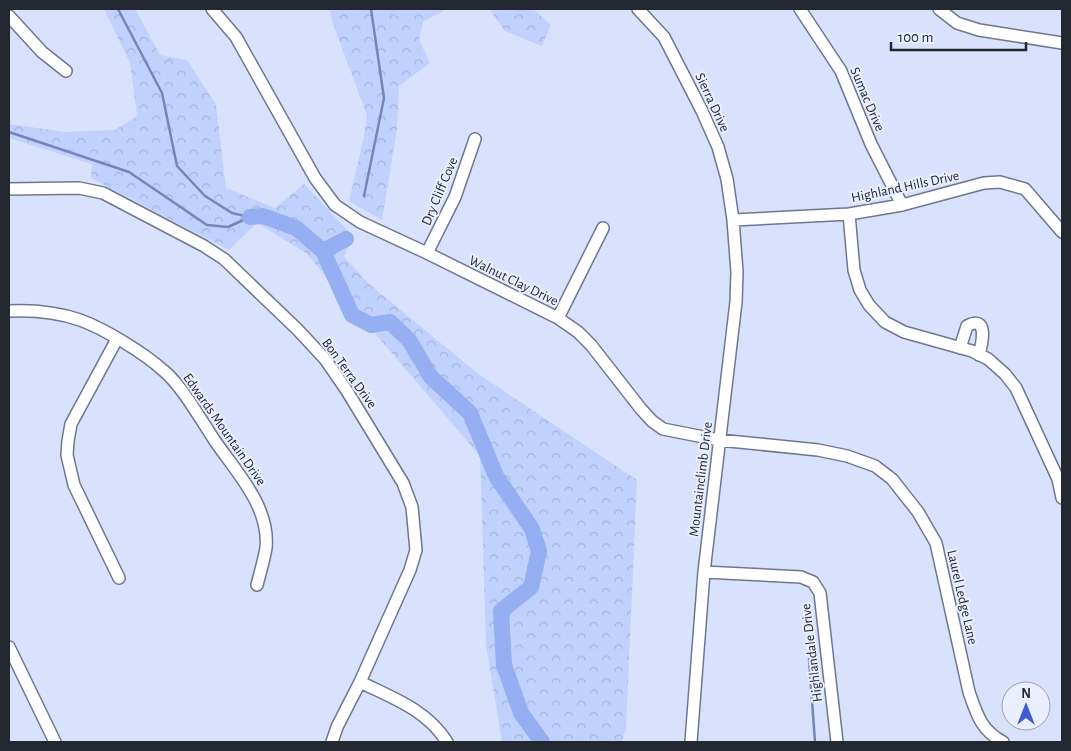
<svg xmlns="http://www.w3.org/2000/svg" width="1071" height="751" viewBox="0 0 1071 751" font-family="'Alegreya Sans',sans-serif">
  <style>
    .forest { fill: url(#forest-crowns) }
    .lines { fill: none; stroke-linecap: round; stroke-linejoin: round }
    .stream { stroke: #7486b8; stroke-width: 2.5 }
    .river { stroke: #96aef2; stroke-width: 16 }
    .minor-casing { stroke: #6e778e; stroke-width: 14 }
    .minor { stroke: #fff; stroke-width: 11 }
    .labels { text-anchor: middle; stroke-width: 4; stroke-linejoin: round; paint-order: stroke }
    .street-label { font-size: 14px; fill: #232730; stroke: #e9efff }
  </style>
  <defs>
    <pattern id="forest-crowns" width="20" height="18" patternUnits="userSpaceOnUse" patternTransform="scale(1.25)"><rect width="20" height="18" fill="#c1d1fe"/><path d="M2 6a3 3 0 1 1 6 0M12 15a3 3 0 1 1 6 0" fill="none" stroke="#a6b3da"/></pattern>
  </defs>
  <rect width="100%" height="100%" fill="#d8e2fc"/>
  <!-- forest -->
  <path class="forest" d="M104,9H135L160,55L187,60L216,105L226,188L275,208L304,184L353,236L344,257L368,283L477,373L637,480L626,728L622,742H502L486,644L480,456L306,253L257,223L229,250L91,178L92,164L9,138V124L65,132L115,130L137,116L130,63Z
    M330,9H447L423,22L419,40L430,63L399,86L397,129L382,220L349,201L364,137L367,115L332,21Z
    M489,9H533L551,25L542,46L505,31Z"/>
  <g class="lines">
    <!-- stream -->
    <path class="stream" d="M118,9L162,93L177,166L205,196L232,213L249,217
      M9,132L129,172L207,225L228,227L250,217
      M364,196L384,98L371,9
      M809,659L815,742"/>
    <!-- river -->
    <path class="river" d="M250,217L263,216L296,228L323,251
      M346,239L323,251L352,315L371,325L390,322L409,340L431,377L470,413L496,476L532,529L539,551L531,587L501,611L504,665L521,713L542,742"/>
    <defs>
      <path id="minor" d="M212,9L236,37L315,178L335,205L360,222L427,253L558,318L578,332L591,345L641,409L652,421L663,429L719,440L818,450L847,456L875,466L892,479L918,512L936,543L969,692C977,715 981,730 1003,742
        M638,9L664,37L702,111L718,147L727,179L733,220L737,272L736,302L704,572L691,742
        M800,9L841,71L871,144L902,205
        M939,9L957,23L979,30L1062,43
        M9,16L42,52L66,71
        M9,189L79,188L103,193L204,246L224,259L297,329L325,359L347,391L403,483L412,507L416,550L410,570L360,682L337,727L332,742
        M849,214L854,270L860,290L869,305L885,322L904,332L972,351L988,359L1005,374L1016,388L1058,479L1062,498
        M733,220L849,214L902,205L984,183L1000,182L1025,189L1062,232
        M427,253L455,197L475,139
        M9,311C32,310 57,312 80,320C105,329 144,353 164,371C182,386 201,420 215,441C237,473 270,507 266,548C264,560 260,573 257,585
        M558,318L603,228
        M117,339L71,424L68,441L67,455L74,485L119,578
        M960,348L967,326C989,314 982,344 979,355
        M704,572L801,577L813,582L820,593L837,742
        M9,647L55,742
        M360,682C393,698 427,710 447,742"/>
    </defs>
    <!-- minor casing -->
    <use href="#minor" class="minor-casing"/>
    <!-- minor -->
    <use href="#minor" class="minor"/>
  </g>
  <g class="labels">
    <!-- street labels -->
    <g class="street-label">
      <text transform="translate(868 99) rotate(67)" y="5">Sumac Drive</text>
      <text transform="translate(713 102) rotate(65)" y="5">Sierra Drive</text>
      <text transform="translate(905 186) rotate(-12)" y="5">Highland Hills Drive</text>
      <text transform="translate(439 191) rotate(-67)" y="5">Dry Cliff Cove</text>
      <text transform="translate(514 280) rotate(26)" y="5">Walnut Clay Drive</text>
      <text transform="translate(350 373) rotate(54)" y="5">Bon Terra Drive</text>
      <text transform="translate(225 429) rotate(55)" y="5">Edwards Mountain Drive</text>
      <text transform="translate(700 479) rotate(-83)" y="5">Mountainclimb Drive</text>
      <text transform="translate(963 597) rotate(77)" y="5">Laurel Ledge Lane</text>
      <text transform="translate(811 653) rotate(-97)" y="5">Highlandale Drive</text>
    </g>
  </g>
  <!-- border -->
  <rect width="1071" height="751" fill="none" stroke="#232730" stroke-width="20"/>
  <!-- north arrow -->
  <g transform="translate(1026 706)"><circle r="24" fill="#e9efff" stroke="#9a9fac"/>
  <path d="M0-4L9 19L0 12L-9 19Z" fill="#405ccf"/>
  <text y="-8" font-size="14" font-weight="bold" text-anchor="middle" fill="#232730">N</text>
  </g>
  <!-- scale -->
  <path d="M891 42v8h135v-8" fill="none" stroke="#232730" stroke-width="2.5"/>
  <text x="898" y="42" font-size="15" fill="#232730" stroke="#e9efff" stroke-width="4" paint-order="stroke">100 m</text>
</svg>
